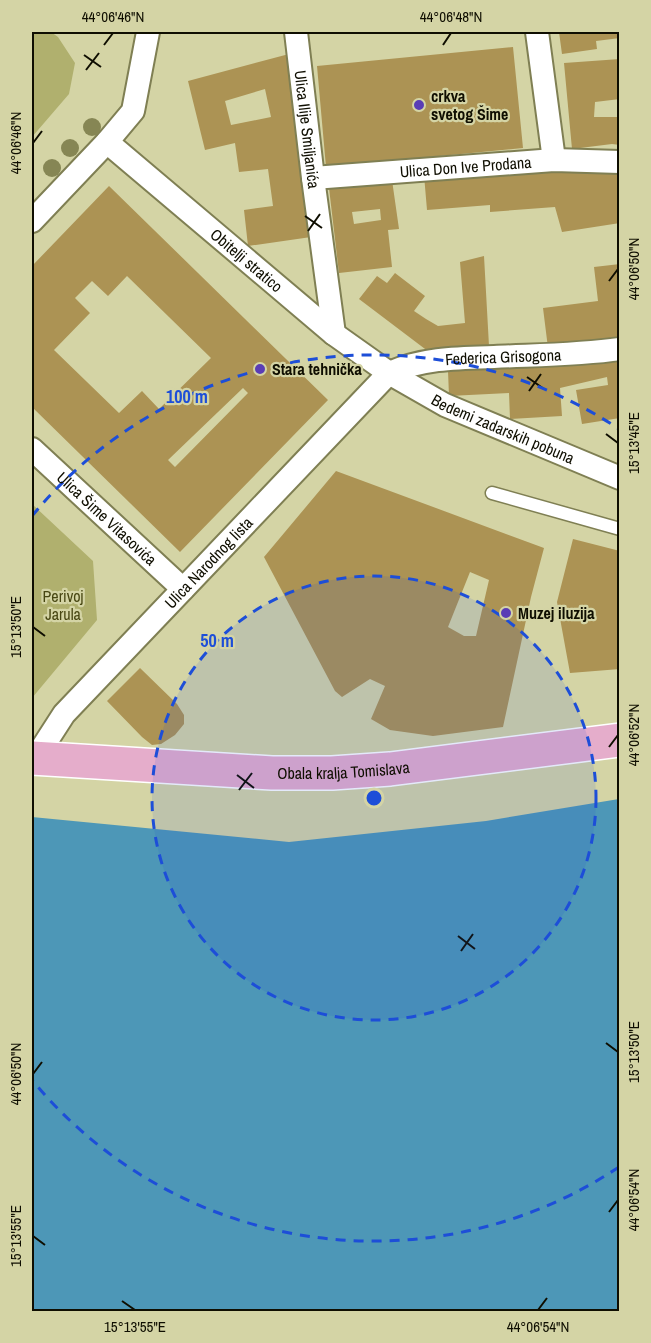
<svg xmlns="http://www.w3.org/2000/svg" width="651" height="1343" viewBox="0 0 651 1343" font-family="'Archivo Narrow',sans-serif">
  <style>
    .green { fill: #b0b06e }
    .water { fill: #4d97b7 }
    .building { fill: #ac9354; fill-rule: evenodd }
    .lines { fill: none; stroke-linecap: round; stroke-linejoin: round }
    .lane-casing { stroke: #7f7f53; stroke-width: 15 }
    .street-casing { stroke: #7f7f53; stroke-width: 26 }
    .primary-casing { stroke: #fff; stroke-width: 36 }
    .lane { stroke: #fff; stroke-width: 12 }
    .street { stroke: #fff; stroke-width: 22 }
    .primary { stroke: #e5adcb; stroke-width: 33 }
    .tree { fill: #868654 }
    .ticks { fill: none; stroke: #0f0e01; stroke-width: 2 }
    .ring { fill: none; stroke: #1d4ed8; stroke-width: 3; stroke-dasharray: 10 8 }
    .poi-dot { fill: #5a3db5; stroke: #d4d4a5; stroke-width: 2 }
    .labels { text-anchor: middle; stroke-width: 4.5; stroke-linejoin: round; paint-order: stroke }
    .poi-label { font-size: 16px; font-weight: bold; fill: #0f0e01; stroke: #d4d4a5; text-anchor: start }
    .street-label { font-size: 16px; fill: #0f0e01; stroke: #d4d4a5 }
    .park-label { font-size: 16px; fill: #474612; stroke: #d4d4a5 }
    .centre { fill: #1d4ed8; stroke: #d4d4a5; stroke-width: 3 }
    .ring-label { font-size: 18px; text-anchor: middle; font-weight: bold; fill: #1d4ed8; stroke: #d4d4a5; stroke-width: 4.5; stroke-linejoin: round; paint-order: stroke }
    .neatline { fill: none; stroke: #0f0e01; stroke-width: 2 }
    .ticks-label { font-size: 15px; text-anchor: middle; fill: #0f0e01 }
  </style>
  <rect width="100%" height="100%" fill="#d4d4a5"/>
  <!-- green -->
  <path class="green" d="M32,32H51L58,37L75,63L69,94L32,137Z
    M32,504L93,561L97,620L32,698Z"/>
  <!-- water -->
  <path class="water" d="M619,799V1311H32V817L289,842L486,821Z"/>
  <!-- building -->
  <path class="building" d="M559,32H620V38L596,41L597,49L562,54Z
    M513,47L523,148L326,167L317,66Z
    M289,54L318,236L248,246L244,210L273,206L268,169L239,172L235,143L205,150L188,81ZM265,89L271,117L231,125L225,101Z
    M620,59V99L595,102L594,117H620V145L612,144L572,149L564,63Z
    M620,169V223L562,232L555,207L490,212V205L427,210L424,175L549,173Z
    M392,180L399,229L388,230L392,267L339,273L329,188ZM380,209L381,220L354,224L352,212Z
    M109,186L328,400L180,552L32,407V266ZM127,276L211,358L159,409L142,391L119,413L54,350L90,313L75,298L92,281L108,296ZM243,388L248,393L175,467L168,460Z
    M484,256L489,346L433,355L359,299L377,276L387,283L395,273L425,296L414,311L426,319L438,326L465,323L460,262Z
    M620,264V339L548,348L543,308L598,301L594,267Z
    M620,355V418L582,424L576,390L608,385L607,377L560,388L562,416L510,419L509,393L449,396L448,371L557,366Z
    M336,471L544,548L531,597L503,727L433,736L390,730L371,719L385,686L370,679L342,697L335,691L264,557ZM470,572L489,580L476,636H464L448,627Z
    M573,539L620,551V669L570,673L557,602Z
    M140,668L177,704L184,715V724L175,735L161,744L152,745L142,737L107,701Z"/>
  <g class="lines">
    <defs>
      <path id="lane" d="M492,493L620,529"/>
      <g id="street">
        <path id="s1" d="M296,32L313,178L334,334"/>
        <path d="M537,32L554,160"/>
        <path id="s2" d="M107,142L334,334L389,373L445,405L620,478"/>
        <path id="s3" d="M313,178L554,160L620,162"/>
        <path d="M32,221L107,142L133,111L148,32"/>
        <path id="s4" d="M32,449L183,589"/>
        <path id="s5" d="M39,759L44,745L64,714L389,373C423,358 458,358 494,357C536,355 578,355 620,349"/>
      </g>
      <g id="primary">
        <path id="s6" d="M32,758L272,773H332L390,769L620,740"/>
      </g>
    </defs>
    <!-- lane casing -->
    <use href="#lane" class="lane-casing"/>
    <!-- street casing -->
    <use href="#street" class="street-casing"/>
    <!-- primary casing -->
    <use href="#primary" class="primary-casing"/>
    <!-- lane -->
    <use href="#lane" class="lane"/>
    <!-- street -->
    <use href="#street" class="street"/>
    <!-- primary -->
    <use href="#primary" class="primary"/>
  </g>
  <!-- trees -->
  <g class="tree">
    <circle cx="92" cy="127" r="9"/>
    <circle cx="70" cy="148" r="9"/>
    <circle cx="52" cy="168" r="9"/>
  </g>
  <!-- ticks -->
  <path class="ticks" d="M104,45L113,33M443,45L451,33M84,55L101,67M86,70L99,53M33,143L42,131M305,216L322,228M308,231L320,214M609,281L618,269M527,377L544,389M529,391L541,374M606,434L618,443M33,627L45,636M609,747L618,735M237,775L254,788M239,790L252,773M458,936L475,949M461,951L473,934M606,1043L618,1052M33,1074L42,1062M609,1212L618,1200M33,1236L45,1245M122,1301L135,1310M538,1310L547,1298"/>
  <!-- distance rings -->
  <circle cx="374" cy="798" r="222" fill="#1d4ed8" fill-opacity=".12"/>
  <g class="ring">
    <circle cx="374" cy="798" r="222"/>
    <path d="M619 1167A443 443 0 0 1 32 1080M32 516A443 443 0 0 1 619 429"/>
  </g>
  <!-- markers -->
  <g class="poi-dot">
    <circle cx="419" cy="105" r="6"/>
    <circle cx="260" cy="369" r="6"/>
    <circle cx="506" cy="613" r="6"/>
  </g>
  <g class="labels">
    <!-- poi labels -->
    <g class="poi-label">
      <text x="431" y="102">crkva<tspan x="431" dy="18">svetog Šime</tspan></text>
      <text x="272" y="375">Stara tehnička</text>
      <text x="518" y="619">Muzej iluzija</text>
    </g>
    <!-- street labels -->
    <g class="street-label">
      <text dy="6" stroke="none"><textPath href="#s1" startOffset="98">Ulica Ilije Smiljanića</textPath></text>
      <text dy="6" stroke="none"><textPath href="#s3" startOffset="153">Ulica Don Ive Prodana</textPath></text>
      <text dy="6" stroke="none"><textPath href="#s2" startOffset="183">Obitelji stratico</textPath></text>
      <text dy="6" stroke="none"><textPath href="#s5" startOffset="639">Federica Grisogona</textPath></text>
      <text dy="6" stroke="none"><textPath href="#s2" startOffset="492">Bedemi zadarskih pobuna</textPath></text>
      <text dy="6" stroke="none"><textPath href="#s4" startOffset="102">Ulica Šime Vitasovića</textPath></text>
      <text dy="6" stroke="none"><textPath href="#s5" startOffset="261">Ulica Narodnog lista</textPath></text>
      <text dy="6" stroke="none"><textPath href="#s6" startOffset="312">Obala kralja Tomislava</textPath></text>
    </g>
    <!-- park labels -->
    <g class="park-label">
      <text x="63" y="602">Perivoj<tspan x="63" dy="18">Jarula</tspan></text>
    </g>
  </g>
  <circle cx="374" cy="798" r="9" class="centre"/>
  <g class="ring-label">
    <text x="187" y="403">100 m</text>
    <text x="217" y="647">50 m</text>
  </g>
  <!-- border -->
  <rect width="651" height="1343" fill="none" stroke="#d4d4a5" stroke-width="66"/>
  <rect x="33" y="33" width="585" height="1277" class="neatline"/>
  <g class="ticks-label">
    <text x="113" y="22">44°06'46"N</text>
    <text x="451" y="22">44°06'48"N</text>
    <text transform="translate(16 143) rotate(-90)" y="5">44°06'46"N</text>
    <text transform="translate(634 269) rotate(-90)" y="5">44°06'50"N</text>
    <text transform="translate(634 443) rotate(-90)" y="5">15°13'45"E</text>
    <text transform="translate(16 627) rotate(-90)" y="5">15°13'50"E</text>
    <text transform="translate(634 735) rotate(-90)" y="5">44°06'52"N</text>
    <text transform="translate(634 1052) rotate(-90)" y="5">15°13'50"E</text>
    <text transform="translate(16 1074) rotate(-90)" y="5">44°06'50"N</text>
    <text transform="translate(634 1200) rotate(-90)" y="5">44°06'54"N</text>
    <text transform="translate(16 1236) rotate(-90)" y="5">15°13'55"E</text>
    <text x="135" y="1332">15°13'55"E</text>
    <text x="538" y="1332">44°06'54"N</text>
  </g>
</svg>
